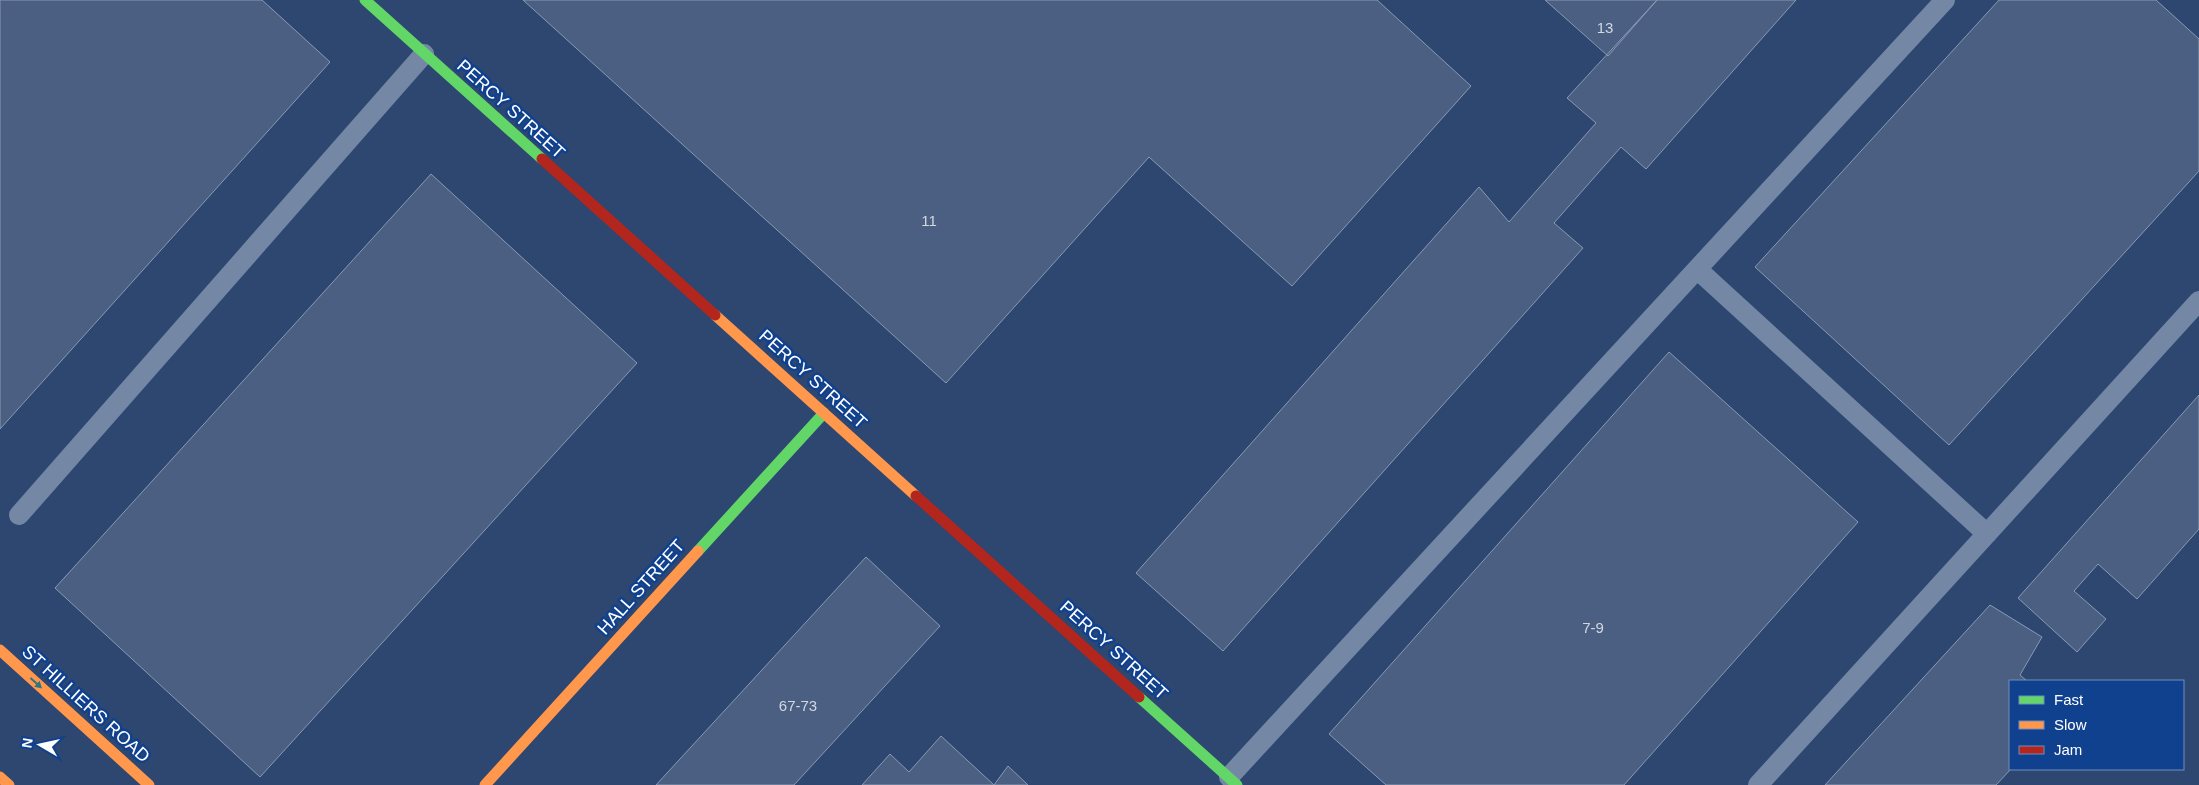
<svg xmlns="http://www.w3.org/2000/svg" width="2199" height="785" viewBox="0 0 2199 785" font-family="Arial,sans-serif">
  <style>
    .building { fill: #4a5f81; stroke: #899ab3 }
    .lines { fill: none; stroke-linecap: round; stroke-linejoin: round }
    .lane { stroke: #7488a5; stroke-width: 20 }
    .fast { stroke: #63d668; stroke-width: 11 }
    .slow { stroke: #ff974d; stroke-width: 11 }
    .jam { stroke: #b3261e; stroke-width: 11 }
    .oneway { fill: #2d7581 }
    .labels { text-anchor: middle; stroke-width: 5; stroke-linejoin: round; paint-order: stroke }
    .number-label { font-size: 15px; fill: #d2d7e0 }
    .street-label { font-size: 18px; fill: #fff; stroke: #10418e }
  </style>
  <rect width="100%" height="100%" fill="#2d4771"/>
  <!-- building -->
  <path class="building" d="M0,0H262L330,62L0,429Z
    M523,0H1377L1471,86L1292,286L1149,157L946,383Z
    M1545,0H1657L1608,56Z
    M1657,0H1796L1646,169L1621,147L1554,223L1583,248L1223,651L1136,573L1479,187L1509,222L1596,123L1567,98Z
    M1999,0H2156L2199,39V171L1949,445L1755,267Z
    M431,174L637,363L260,777L55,588Z
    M1669,352L1858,522L1624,785H1386L1329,734Z
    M2199,395V529L2137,599L2098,564L2074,591L2106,619L2077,652L2018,598Z
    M866,557L940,626L794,785H656Z
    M1990,605L2042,637L2020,675L2027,681H2010L2011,769L1996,785H1825Z
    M941,736L994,785H862L890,754L909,772Z
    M1008,766L1028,785H994Z"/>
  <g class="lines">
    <!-- lane -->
    <path class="lane" d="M1697,269L1987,534
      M19,515L424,54
      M1229,777L1945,0
      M1758,785L2199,301"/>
    <!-- fast -->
    <path class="fast" d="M365,0L542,159
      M698,551L824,413
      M1139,697L1237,785"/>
    <!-- slow -->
    <path class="slow" d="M715,315L916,496
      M0,650L149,785
      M0,777L9,785
      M485,785L698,551"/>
    <!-- jam -->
    <path class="jam" d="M542,159L715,315
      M916,496L1139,697"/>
  </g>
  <!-- one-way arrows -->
  <defs><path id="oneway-solid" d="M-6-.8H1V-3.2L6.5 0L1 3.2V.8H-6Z" transform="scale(1.25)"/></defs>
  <use class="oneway" href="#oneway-solid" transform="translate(36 683) rotate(42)"/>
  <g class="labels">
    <!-- number labels -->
    <g class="number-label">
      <text x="1605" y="33">13</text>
      <text x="929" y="226">11</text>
      <text x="1593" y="633">7-9</text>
      <text x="798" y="711">67-73</text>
    </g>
    <!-- street labels -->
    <g class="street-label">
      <text transform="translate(511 109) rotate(42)" y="6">PERCY STREET</text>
      <text transform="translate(813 379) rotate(42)" y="6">PERCY STREET</text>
      <text transform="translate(641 587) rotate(-48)" y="6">HALL STREET</text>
      <text transform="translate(1114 650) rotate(42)" y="6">PERCY STREET</text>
      <text transform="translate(86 704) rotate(42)" y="6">ST HILLIERS ROAD</text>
    </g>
  </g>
  <!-- legend -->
  <rect x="2009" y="680" width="175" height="90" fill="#10418e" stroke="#708dbb"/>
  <rect x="2019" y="696" width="25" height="8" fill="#63d668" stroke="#708dbb"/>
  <text x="2054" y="705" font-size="15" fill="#ffffff">Fast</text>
  <rect x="2019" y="721" width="25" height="8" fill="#ff974d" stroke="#708dbb"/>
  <text x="2054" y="730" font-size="15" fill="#ffffff">Slow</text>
  <rect x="2019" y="746" width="25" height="8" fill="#b3261e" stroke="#708dbb"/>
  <text x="2054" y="755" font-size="15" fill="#ffffff">Jam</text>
  <!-- north arrow -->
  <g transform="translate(40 745) rotate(279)" stroke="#10418e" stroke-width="4" paint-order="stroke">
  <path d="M0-4L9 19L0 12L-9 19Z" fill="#ffffff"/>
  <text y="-8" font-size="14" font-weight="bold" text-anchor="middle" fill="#ffffff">N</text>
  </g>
</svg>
